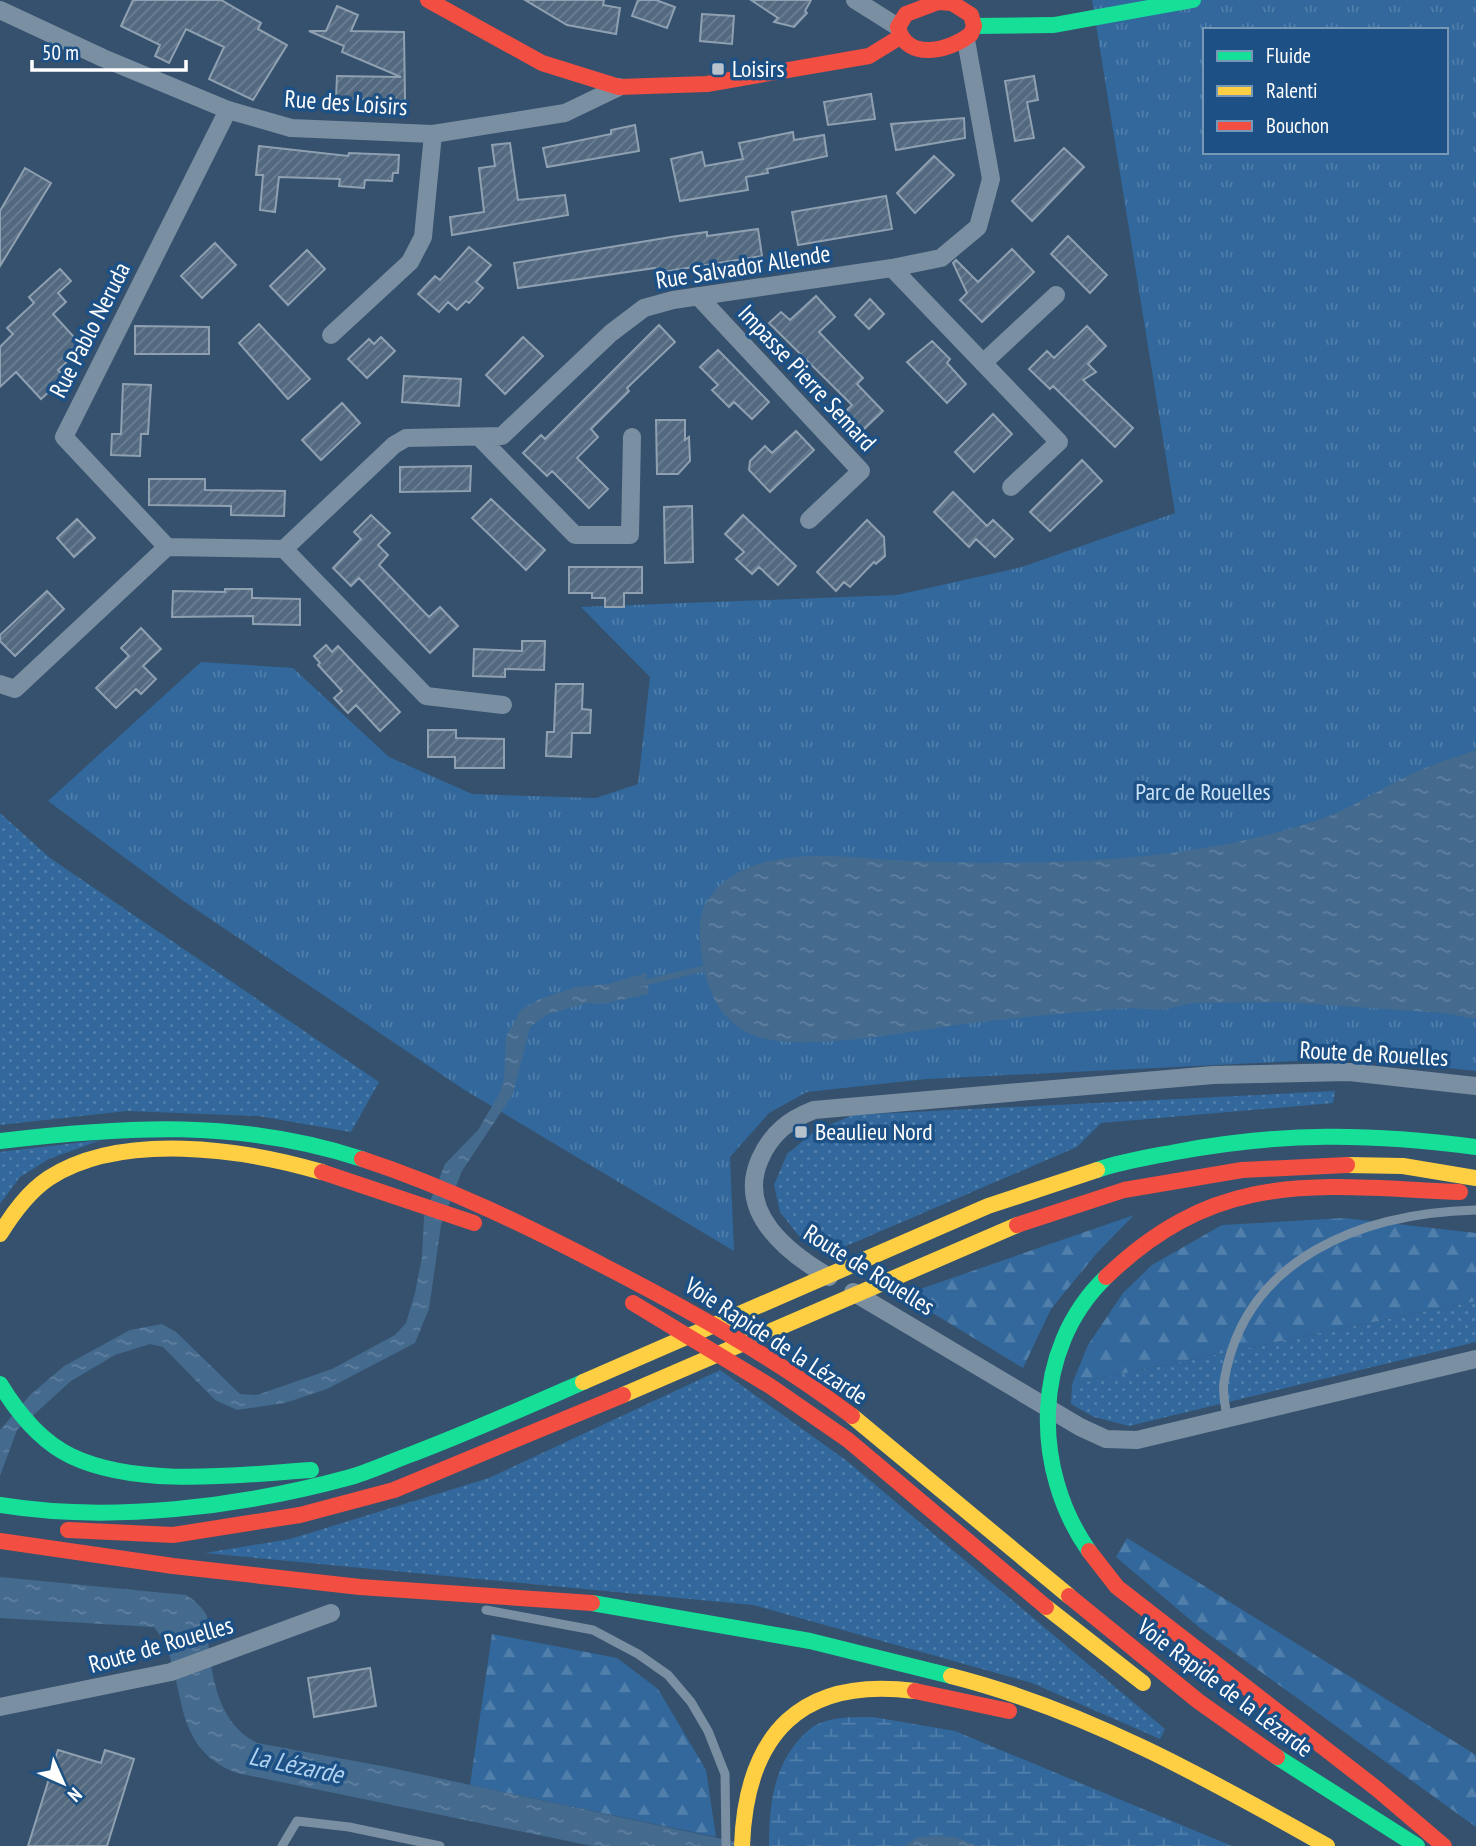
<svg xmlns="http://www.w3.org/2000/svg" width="1476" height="1846" viewBox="0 0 1476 1846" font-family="'PT Sans Narrow',sans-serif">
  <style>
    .grass { fill: url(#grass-dots) }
    .forest { fill: url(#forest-firs) }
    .wetland { fill: url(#wetland-marsh) }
    .park { fill: url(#park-tufts); fill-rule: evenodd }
    .water { fill: url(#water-ripples) }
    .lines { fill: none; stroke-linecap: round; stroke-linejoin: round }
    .stream { stroke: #446a8e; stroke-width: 6 }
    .building { fill: url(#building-hatch); stroke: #8fa0b1; stroke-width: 2 }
    .lane { stroke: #7b8fa3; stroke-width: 9 }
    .street { stroke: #7b8fa3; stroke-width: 18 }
    .fast { stroke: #16e098; stroke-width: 16 }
    .slow { stroke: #ffcf43; stroke-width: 16 }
    .jam { stroke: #f24e42; stroke-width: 16 }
    .poi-dot { fill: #b8c2cc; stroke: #1d5185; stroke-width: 2.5 }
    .labels { text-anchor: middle; stroke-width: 7; stroke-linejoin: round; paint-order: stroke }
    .poi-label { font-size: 24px; fill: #fff; stroke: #1d5185; text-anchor: start }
    .street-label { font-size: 24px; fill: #fff; stroke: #1d5185 }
    .park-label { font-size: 24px; fill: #cae2f8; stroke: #1d5185 }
    .water-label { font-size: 26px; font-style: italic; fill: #b1d3f2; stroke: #1d5185 }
  </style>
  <defs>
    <pattern id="grass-dots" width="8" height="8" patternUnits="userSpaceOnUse" patternTransform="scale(1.75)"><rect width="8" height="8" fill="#32689c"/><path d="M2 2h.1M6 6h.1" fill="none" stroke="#517fab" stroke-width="1.8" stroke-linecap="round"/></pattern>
    <pattern id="forest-firs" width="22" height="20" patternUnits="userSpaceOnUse" patternTransform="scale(1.75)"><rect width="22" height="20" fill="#32689c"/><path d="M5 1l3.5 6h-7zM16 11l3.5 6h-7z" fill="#517fab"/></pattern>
    <pattern id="wetland-marsh" width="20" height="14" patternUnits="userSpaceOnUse" patternTransform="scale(1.75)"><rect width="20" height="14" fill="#32689c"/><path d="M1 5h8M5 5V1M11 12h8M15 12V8" fill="none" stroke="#517fab"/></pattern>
    <pattern id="park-tufts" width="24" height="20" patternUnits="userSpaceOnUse" patternTransform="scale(1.75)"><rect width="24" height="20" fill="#32689c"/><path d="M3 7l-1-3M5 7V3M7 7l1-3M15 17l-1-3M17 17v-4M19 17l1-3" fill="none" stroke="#517fab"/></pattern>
    <pattern id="water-ripples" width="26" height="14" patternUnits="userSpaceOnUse" patternTransform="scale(1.75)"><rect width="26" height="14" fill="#446a8e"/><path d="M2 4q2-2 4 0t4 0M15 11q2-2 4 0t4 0" fill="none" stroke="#60809f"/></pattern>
    <pattern id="building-hatch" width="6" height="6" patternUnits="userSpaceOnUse" patternTransform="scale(1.75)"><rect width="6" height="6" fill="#536980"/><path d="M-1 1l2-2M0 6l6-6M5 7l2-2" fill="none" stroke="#6d8093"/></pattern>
  </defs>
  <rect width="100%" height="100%" fill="#35516d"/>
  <!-- grass -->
  <path class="grass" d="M0,813L50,858L379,1082L351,1132L258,1116L127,1111L0,1125Z
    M1335,1091L1333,1103L1101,1123L1077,1147L844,1247L799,1236L780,1212L774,1185L787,1154L815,1131L853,1115Z
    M101,1140L49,1159L20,1177L0,1204V1152Z
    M1476,1301V1342L1129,1426L1094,1417L1071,1404L1072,1384Z
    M720,1370L847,1461L1165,1729L1160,1739L1032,1683L753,1605L205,1553L290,1539L489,1478Z"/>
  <!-- forest -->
  <path class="forest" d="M1134,1215L1096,1254L1051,1309L1023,1368L903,1295Z
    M1344,1218L1476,1233V1301L1072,1384L1088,1345L1123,1293L1152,1265L1222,1225Z
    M1127,1538L1476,1755V1827L1200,1628L1116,1557Z
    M492,1634L617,1658L658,1689L706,1770L716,1837L470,1785Z"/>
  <!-- wetland -->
  <path class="wetland" d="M873,1717L955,1731L1232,1846H769C769,1802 774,1759 810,1729C826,1716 854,1717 873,1717Z"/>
  <!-- park -->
  <path class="park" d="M1092,0H1476V1071L1359,1058L927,1079L807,1092L769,1113L730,1157L734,1251L463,1089L182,900L48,801L201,662L293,668L389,757L472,794L596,798L638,784L650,677L581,607L897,595L1022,567L1175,513ZM1205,30H1446V152H1205Z"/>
  <!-- water -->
  <path class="water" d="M1476,750V1019L1443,1013L1282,1002L1194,1003L1161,1010L1131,1008C1073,1012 1015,1018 957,1025C905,1032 797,1054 750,1034C709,1016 699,963 700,924C702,896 725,877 750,867C800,848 859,859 910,861C988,864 1068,864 1146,856C1208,849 1270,838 1329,816C1362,803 1392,781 1425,768C1441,761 1459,756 1476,750Z
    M646,973L649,994L602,1004L588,1003L548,1014L530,1027L513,1094L462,1171L441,1225L429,1309L415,1343L327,1389L285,1403L237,1410L215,1400L163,1347L150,1344L115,1355L71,1381L17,1430L0,1476V1430L30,1395L64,1366L130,1330L162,1324L176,1332L240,1394L257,1395L332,1369L395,1335L406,1323L415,1293L422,1257L424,1217L445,1164L478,1130L498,1096L504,1080L506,1037L521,1010L540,999L576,987L608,984Z
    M0,1577L186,1595C194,1600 201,1606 206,1614C210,1621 207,1632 208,1640C212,1680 219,1724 257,1743L387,1767L755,1846H592L237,1773C164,1746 191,1672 154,1627L0,1618Z
    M936,1836L955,1837L979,1846H904L918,1837Z"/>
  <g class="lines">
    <!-- stream -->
    <path class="stream" d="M639,984L702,969"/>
  </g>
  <!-- building -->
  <path class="building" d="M133,0H221L261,23L258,29L287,45L253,100L209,79L224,47L186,29L169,63L155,56L160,45L121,26Z
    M525,0H604L603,5L620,8L616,34L567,25Z
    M638,0H656L675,7L667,28L632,16Z
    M751,0H811L805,11L807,13L794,27L774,22L778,18Z
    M337,6L358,15L351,31L404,32L405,100L336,99L337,76L401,77L342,52L344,46L309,31H326Z
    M702,14L734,16L732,44L700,41Z
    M1034,76L1038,100L1027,102L1034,138L1015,141L1005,81Z
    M871,94L875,119L828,125L824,102Z
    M964,118L965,138L896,150L891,124Z
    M635,125L639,151L547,167L543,148L611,134V130Z
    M793,132L794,140L824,135L827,156L767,169L768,173L746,177L748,190L680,201L671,159L702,152L705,166L743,159L739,143Z
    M510,143L518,200L565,195L568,215L452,235L450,217L484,212L479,168L495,166L492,145Z
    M259,146L348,156L349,153L399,155L398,173H393L392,181L365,180L364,188L339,186L340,179L279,177L275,212L260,210L263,175H256Z
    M1064,148L1084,167L1032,221L1012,201Z
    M934,156L954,175L915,213L897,193Z
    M25,168L51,183L0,266V211Z
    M886,196L892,229L798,245L792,212Z
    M758,229L762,256L656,273L655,268L518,288L514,263L677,236L707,232V236Z
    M1068,236L1107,275L1090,293L1051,254Z
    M215,243L236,265L202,298L181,276Z
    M469,247L491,265L476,282L483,288L469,303L466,301L457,310L448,302L439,312L418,294L435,276L440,280Z
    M1012,249L1034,272L982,322L960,300L967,293L953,263L956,260L978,282Z
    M307,250L325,269L288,305L270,286Z
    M60,269L71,281L58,293L66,302L53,314L83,347L58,370L65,377L41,399L16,372L0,387V347L13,334L7,328L34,303L29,297Z
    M816,296L835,317L819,332L863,378L857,384L883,411L863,430L845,412L852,405L769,323L781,312L790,320Z
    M870,299L884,314L869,329L855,315Z
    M259,324L310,379L288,399L239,343Z
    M659,325L675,342L627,388L629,391L591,429L598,437L577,458L608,489L589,508L552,471L547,476L523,453L541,435L545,439Z
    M135,326L209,327V354H135Z
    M1087,326L1106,346L1088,364L1096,372L1083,380L1133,428L1115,447L1053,386L1050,389L1029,369L1047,351L1054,358Z
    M381,337L395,351L367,378L348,359L369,339L374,344Z
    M523,337L543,356L505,394L486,375Z
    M932,341L950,359L947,363L966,384L947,403L907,362Z
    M718,350L769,402L752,419L734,402L729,407L712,390L718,385L700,367Z
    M404,376L461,379L459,406L402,402Z
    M123,384L151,385L148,434H141L140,456L111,455L112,434H121Z
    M342,403L360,423L321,460L302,440Z
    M993,414L1012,434L974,472L955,452Z
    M656,420H685V440L689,437L690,461L678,474H657Z
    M796,431L814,450L770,492L749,470L750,461L765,446L772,453Z
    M1082,460L1102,481L1050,531L1030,512Z
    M471,466L470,491L400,492V467Z
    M149,479H205V490L285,491L284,516L231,515V506L149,505Z
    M953,492L987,526L993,520L1013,539L995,557L976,539L969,547L934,512Z
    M491,499L545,550L526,570L472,518Z
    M692,506L693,562L665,563L664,507Z
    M371,515L390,533L378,545L388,555L379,565L429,617L440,607L458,626L430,653L359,578L351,586L333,568L361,539L354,532Z
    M743,515L796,566L778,585L759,567L752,574L736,559L744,552L725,534Z
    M77,519L95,538L74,557L57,538Z
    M867,520L884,537L885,556L876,564L874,562L850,587L844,582L836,591L817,572Z
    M569,567H642V593H624V607H605V598H592V593H569Z
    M225,589H252V598L300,599V625L253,624V616L172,617L173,591L225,592Z
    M47,591L64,609L15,656L0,641V635Z
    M141,628L161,649L143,666L156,679L141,694L136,689L116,708L96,688L129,656L121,648Z
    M522,641H545L544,670L505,669V677L473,676L474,649L522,651Z
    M326,645L332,652L338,646L400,712L380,731L356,705L348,713L334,698L342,691L318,665L320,663L314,656Z
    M556,684H583L582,709L591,710L590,733H572L571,757L546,756L547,732H554Z
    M428,730H456V738L504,739V768H455V757H428Z
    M370,1668L376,1706L314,1717L308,1678Z
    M58,1750L101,1763L105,1750L134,1759L107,1846H28Z"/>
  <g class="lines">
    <!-- lane -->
    <path class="lane" d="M1227,1419C1226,1407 1222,1393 1224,1382C1244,1257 1363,1213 1476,1210
      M486,1610L593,1630L638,1654L668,1675L691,1702L708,1731L725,1774L726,1846
      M282,1846L297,1821L349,1827L440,1846"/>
    <!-- street -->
    <path class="street" d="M855,0L898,27
      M0,10L103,58L228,110L291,128L433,134L565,113L619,87
      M892,268L1059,442L1011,487
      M698,296L861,471L809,520
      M331,335L410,262L423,237L433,134
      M983,363L1056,295
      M479,437L575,535H630L632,437
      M167,547L64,437L228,110
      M284,549L426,696L503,705
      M0,684L15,689L167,547L284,549L394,445L406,438L502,436L611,333L644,308L673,300L892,268L941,258L978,227L991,179L966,40
      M829,1277C788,1253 736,1213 760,1159C771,1134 788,1120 814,1110L1213,1075L1349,1072L1476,1086
      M853,1292L1080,1427L1106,1439L1137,1440L1476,1359
      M0,1707L171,1672L331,1613"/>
    <!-- fast -->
    <path class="fast" d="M974,26L1054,25L1193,0
      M0,1141C127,1126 239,1119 362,1159
      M1097,1170C1123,1161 1150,1157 1176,1152C1282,1132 1370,1133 1476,1147
      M0,1384C17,1412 40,1441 71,1456C138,1488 239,1475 311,1470
      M0,1505C110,1523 240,1507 347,1478C369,1472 390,1462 412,1454C470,1432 526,1407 583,1382
      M1089,1551C1032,1470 1031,1349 1106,1277
      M592,1603L810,1641L951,1676
      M1277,1757L1417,1846"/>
    <!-- slow -->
    <path class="slow" d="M1347,1165L1403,1166L1476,1178
      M0,1234C13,1213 28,1192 49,1178C122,1131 244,1149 322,1172
      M583,1382L988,1206L1097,1170
      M623,1395L1017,1225
      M852,1416L1069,1596
      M1046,1607L1143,1683
      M951,1676C1085,1710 1207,1778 1327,1846
      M742,1846C746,1734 801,1676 915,1691"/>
    <!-- jam -->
    <path class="jam" d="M428,0L542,63L619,87L707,84L869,56L900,37
      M938,2L952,3L971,15L974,26L971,34C950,51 906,62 898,27L906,14Z
      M362,1159C447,1187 527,1226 606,1267C691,1311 775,1358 852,1416
      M322,1172L474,1223
      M1017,1225L1124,1190L1242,1170L1347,1165
      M1106,1277C1219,1168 1316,1186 1460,1192
      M633,1303L770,1386L848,1440L1046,1607
      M68,1530L173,1535L300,1515L394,1490L623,1395
      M0,1541L173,1566L360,1587L592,1603
      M1089,1551L1117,1587L1377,1789L1444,1846
      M1069,1596L1198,1701L1277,1757
      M915,1691L1009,1711"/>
  </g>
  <!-- markers -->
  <g class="poi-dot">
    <rect x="711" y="62" width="14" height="14" rx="3.5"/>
    <rect x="794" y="1125" width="14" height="14" rx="3.5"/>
  </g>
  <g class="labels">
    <!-- poi labels -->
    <g class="poi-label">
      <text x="732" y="77">Loisirs</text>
      <text x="815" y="1140">Beaulieu Nord</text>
    </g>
    <!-- street labels -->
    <g class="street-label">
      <text transform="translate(346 103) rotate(4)" y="8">Rue des Loisirs</text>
      <text transform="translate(743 267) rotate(-9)" y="8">Rue Salvador Allende</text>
      <text transform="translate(90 330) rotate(-63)" y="8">Rue Pablo Neruda</text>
      <text transform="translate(807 378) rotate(47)" y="8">Impasse Pierre Semard</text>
      <text transform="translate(1374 1054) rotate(3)" y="8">Route de Rouelles</text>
      <text transform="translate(869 1270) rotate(32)" y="8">Route de Rouelles</text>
      <text transform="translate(776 1341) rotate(33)" y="8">Voie Rapide de la Lézarde</text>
      <text transform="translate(161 1645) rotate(-16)" y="8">Route de Rouelles</text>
      <text transform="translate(1225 1688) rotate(37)" y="8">Voie Rapide de la Lézarde</text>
    </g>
    <!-- park labels -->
    <g class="park-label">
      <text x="1203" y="800">Parc de Rouelles</text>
    </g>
    <!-- water labels -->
    <g class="water-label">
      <text transform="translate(296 1765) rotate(12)" y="9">La Lézarde</text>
    </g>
  </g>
  <!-- legend -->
  <rect x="1203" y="28" width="245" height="126" fill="#1d5185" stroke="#7797b6" stroke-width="2"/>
  <rect x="1217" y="51" width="35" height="10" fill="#16e098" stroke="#7797b6" stroke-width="2"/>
  <text x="1266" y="63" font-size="21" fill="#ffffff">Fluide</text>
  <rect x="1217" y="86" width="35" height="10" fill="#ffcf43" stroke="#7797b6" stroke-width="2"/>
  <text x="1266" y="98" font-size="21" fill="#ffffff">Ralenti</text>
  <rect x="1217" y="121" width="35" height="10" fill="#f24e42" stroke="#7797b6" stroke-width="2"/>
  <text x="1266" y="133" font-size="21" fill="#ffffff">Bouchon</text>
  <!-- north arrow -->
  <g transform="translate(63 1783) rotate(135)" stroke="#1d5185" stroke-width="5" paint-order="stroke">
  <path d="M0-5L12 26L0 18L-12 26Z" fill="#ffffff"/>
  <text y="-10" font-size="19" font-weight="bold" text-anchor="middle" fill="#ffffff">N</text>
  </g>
  <!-- scale -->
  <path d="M32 60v10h154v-10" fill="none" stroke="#ffffff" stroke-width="3.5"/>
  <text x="42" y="60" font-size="21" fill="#ffffff" stroke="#1d5185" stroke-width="5" paint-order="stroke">50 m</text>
</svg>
